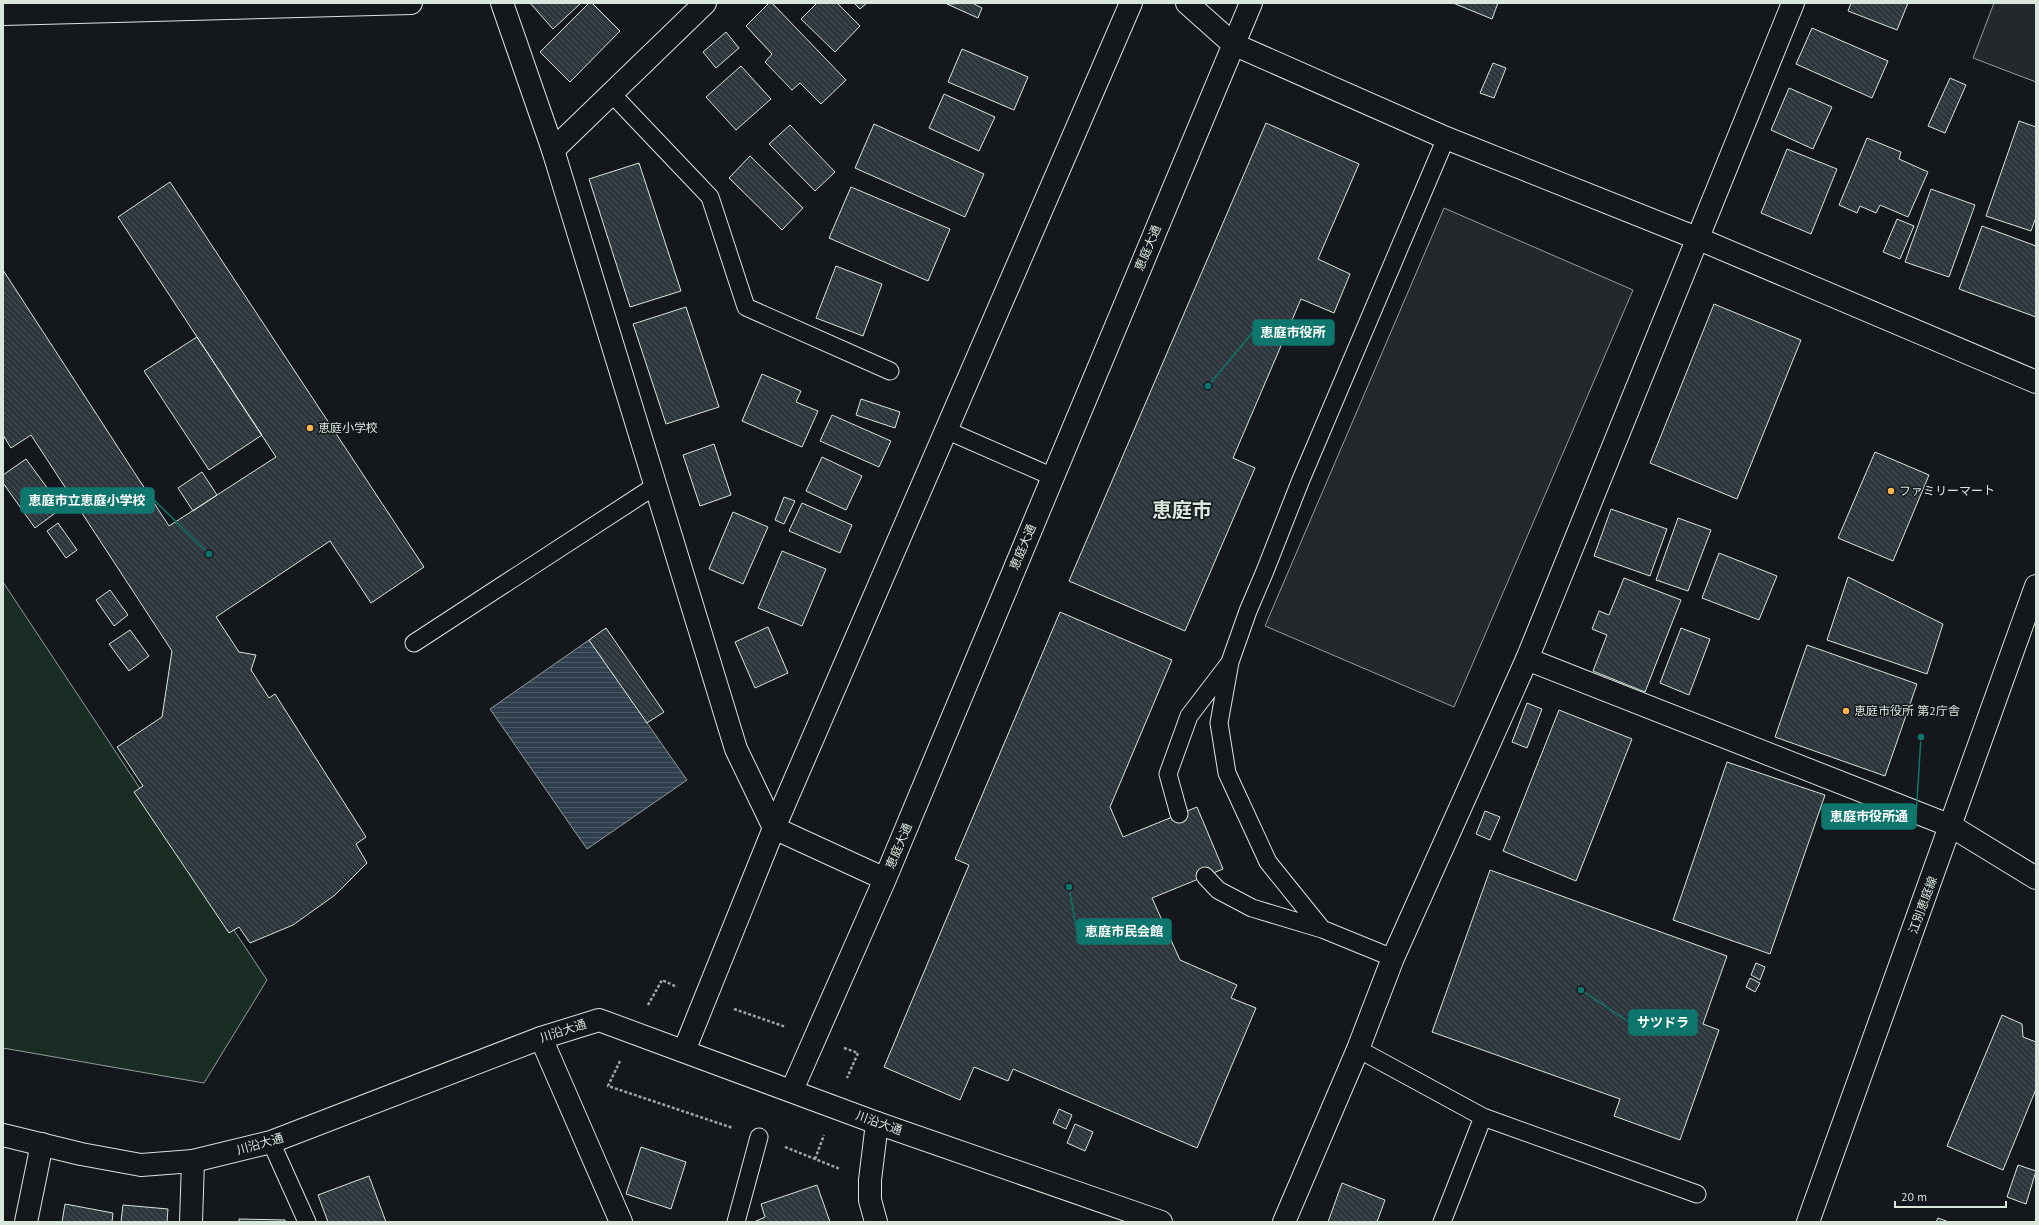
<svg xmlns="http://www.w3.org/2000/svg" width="2039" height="1225" viewBox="0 0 2039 1225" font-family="'PT Sans','Noto Sans JP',sans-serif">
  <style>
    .park { fill: #1a2d24; stroke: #939e99 }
    .parking { fill: #24282b; stroke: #939e99 }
    .water { fill: url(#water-rules); stroke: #939e99 }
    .building { fill: url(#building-back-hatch); stroke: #d8e6dc }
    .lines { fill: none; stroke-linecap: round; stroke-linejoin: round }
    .service-casing { stroke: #d8e6dc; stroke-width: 19 }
    .minor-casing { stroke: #d8e6dc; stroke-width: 24 }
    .tertiary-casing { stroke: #d8e6dc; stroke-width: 24 }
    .primary-casing { stroke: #d8e6dc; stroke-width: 24 }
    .path { stroke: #9da8a2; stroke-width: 2.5; stroke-dasharray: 3 2; stroke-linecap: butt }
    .service { stroke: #14181c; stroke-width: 17 }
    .minor { stroke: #14181c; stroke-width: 22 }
    .tertiary { stroke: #14181c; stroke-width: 22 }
    .primary { stroke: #14181c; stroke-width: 22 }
    .poi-dot { fill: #ffb74d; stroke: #14181c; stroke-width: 1.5 }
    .labels { text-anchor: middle; stroke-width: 3; stroke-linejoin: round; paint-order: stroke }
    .street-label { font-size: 12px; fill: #d8e6dc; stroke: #14181c }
    .poi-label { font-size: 12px; fill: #d8e6dc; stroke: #14181c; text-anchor: start }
    .town-label { font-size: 20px; font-weight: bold; fill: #d8e6dc; stroke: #14181c }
    .leader { fill: none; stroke: #0f766e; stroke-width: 1.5 }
    .callout-dot { fill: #0f766e; stroke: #14181c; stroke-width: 1.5 }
    .callout { fill: #0f766e; stroke: #0f766e; stroke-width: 1.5 }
    .callout-label { font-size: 13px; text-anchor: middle; font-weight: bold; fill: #fff }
  </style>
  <defs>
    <pattern id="water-rules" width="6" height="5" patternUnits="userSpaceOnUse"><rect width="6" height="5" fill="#2f3f4d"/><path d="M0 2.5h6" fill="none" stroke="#4c5b66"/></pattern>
    <pattern id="building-back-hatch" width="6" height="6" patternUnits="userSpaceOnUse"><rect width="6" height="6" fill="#2c363c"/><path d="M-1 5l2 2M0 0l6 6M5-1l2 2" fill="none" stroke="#4a5358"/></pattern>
  </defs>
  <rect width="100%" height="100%" fill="#14181c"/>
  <!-- park -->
  <path class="park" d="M3,582L267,980L204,1083L3,1048Z"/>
  <!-- parking -->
  <path class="parking" d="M1994,3H2036V82L1973,58Z
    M1444,208L1633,290L1454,707L1265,626Z"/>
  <!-- water -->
  <path class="water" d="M589,640L687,780L587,849L490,709Z"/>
  <!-- building -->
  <path class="building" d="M530,3H581L553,29Z
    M589,3H592L620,31L570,82L540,52Z
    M769,3H772L846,80L821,104L800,83L792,90L765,62L772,54L746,26Z
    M817,3H837L860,26L835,52L801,19Z
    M854,3H867L860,9Z
    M972,3L982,8L978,18L947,4Z
    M1453,3H1498L1492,19Z
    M1851,3H1908L1897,30L1848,11Z
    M1812,28L1888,61L1872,98L1796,64Z
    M726,32L739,48L716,68L703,52Z
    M962,49L1028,77L1014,110L948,82Z
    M1493,63L1506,68L1494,98L1480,93Z
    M741,66L771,99L736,130L706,97Z
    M1950,78L1966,85L1945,133L1928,126Z
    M1789,88L1832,107L1813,149L1771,130Z
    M944,94L995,117L979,151L929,128Z
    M2019,121L2036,127V217L2031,231L1986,216Z
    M1266,123L1359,164L1318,259L1350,274L1334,313L1301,299L1233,458L1255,468L1185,631L1069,581Z
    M874,124L984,174L965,217L855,168Z
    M790,125L835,172L815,191L769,144Z
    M1867,138L1901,152L1899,159L1928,172L1908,217L1880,205L1876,213L1860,206L1857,213L1839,205Z
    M1787,149L1837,169L1811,234L1761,213Z
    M750,156L803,208L782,230L729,178Z
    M639,163L681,291L630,307L589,179Z
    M170,182L424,567L371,603L330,541L216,617L239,652L256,655L251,670L269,698L275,694L366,837L356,844L367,863L335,895L293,925L250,943L239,927L229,933L134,792L143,786L117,747L162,717L172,651L31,435L11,448L3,435V270L169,526L276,457L118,217Z
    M851,187L950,229L928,281L829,238Z
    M1931,189L1975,205L1949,277L1905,262Z
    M1897,219L1914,226L1900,259L1883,252Z
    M1982,226L2036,246V317L1959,289Z
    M836,266L882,284L863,336L816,318Z
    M1714,304L1801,340L1737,499L1650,463Z
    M686,307L719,407L666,424L633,324Z
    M197,337L262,435L209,470L144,371Z
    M762,374L801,391L796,402L818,411L802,447L742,421Z
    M861,399L900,412L895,428L856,415Z
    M832,415L891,441L879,467L820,441Z
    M714,444L731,495L700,506L683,455Z
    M1875,452L1929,475L1893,561L1838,538Z
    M822,457L862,476L846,510L806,491Z
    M26,459L62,508L35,528L3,483V475Z
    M202,472L217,495L193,511L178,488Z
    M784,497L795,501L784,524L775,520Z
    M802,503L852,525L840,553L789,531Z
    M1611,509L1667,529L1650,576L1594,556Z
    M733,512L768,527L743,584L709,569Z
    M1678,518L1711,530L1688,591L1656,580Z
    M58,523L77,550L66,558L47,531Z
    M782,551L826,569L802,626L758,608Z
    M1719,553L1777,576L1759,620L1702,598Z
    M1848,577L1943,624L1927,674L1827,640Z
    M1624,578L1681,600L1645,692L1593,671L1607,635L1592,629L1599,611L1609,615Z
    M110,590L128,615L114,626L96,600Z
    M1060,612L1172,660L1110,807L1123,837L1197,807L1223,869L1152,898L1180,960L1237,985L1231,998L1256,1008L1197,1148L1013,1069L1008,1081L974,1067L960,1100L884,1067L969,865L955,859Z
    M768,627L788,673L755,688L735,642Z
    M606,628L664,712L647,723L589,640Z
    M1681,628L1710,639L1689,695L1660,683Z
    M130,630L149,656L129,671L109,644Z
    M1807,645L1917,684L1885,776L1775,737Z
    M1527,703L1542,709L1527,748L1512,742Z
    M1559,710L1632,739L1576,881L1503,851Z
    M1727,762L1825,795L1770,954L1673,920Z
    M1485,811L1500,817L1490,840L1476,834Z
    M1490,870L1727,956L1703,1024L1719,1030L1680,1140L1614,1116L1620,1099L1432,1032Z
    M1756,963L1765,967L1760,980L1751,975Z
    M1750,978L1760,983L1755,992L1746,987Z
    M2002,1015L2022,1024L2023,1037L2036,1042V1089L2003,1170L1947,1146Z
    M1059,1109L1072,1115L1066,1129L1053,1123Z
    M1075,1124L1093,1132L1085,1151L1067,1143Z
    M641,1147L686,1162L671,1209L626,1194Z
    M2018,1165L2036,1171L2026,1204L2007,1197Z
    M369,1176L386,1222H328L318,1195Z
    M1342,1183L1385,1200L1377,1222H1328Z
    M817,1185L830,1222H754L765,1217L761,1204Z
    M65,1204L113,1213L112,1222H62Z
    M123,1205L168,1209L167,1222H121Z
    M1938,1218L1949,1222H1936Z
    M239,1219L285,1220V1222H239Z"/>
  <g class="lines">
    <defs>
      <path id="service" d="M612,94L710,197L746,307L890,371
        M946,430L1053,477
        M414,643L655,486
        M1179,814L1168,774L1189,716L1228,665
        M1205,876L1218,890L1252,908L1322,929
        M1393,958L1322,929L1268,862L1227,773L1219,723L1230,662L1248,611L1265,571L1300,482L1446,138
        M1358,1049L1483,1117L1442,1222
        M1483,1117L1697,1194
        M271,1142L307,1222
        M736,1222L759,1137"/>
      <path id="minor" d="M3,14L411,3
        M553,150L705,3
        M1527,659L1951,826L2036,878
        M541,1038L621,1222
        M26,1222L42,1144
        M191,1222L193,1161
        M876,1222L870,1200V1180L877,1123"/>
      <path id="tertiary" d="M502,3L553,150L736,749L774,828L885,879
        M1187,3L1233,44L1446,138L1699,239L2036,382
        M684,1051L774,828L1131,3
        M792,1090L885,879L1251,3
        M3,1135L81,1154L141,1165L193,1161L271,1142L541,1038L599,1020L877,1123L1161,1222
        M1284,1222L1358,1049L1393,958L1527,659L1793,3"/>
      <path id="primary" d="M1808,1222L2036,586"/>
    </defs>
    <!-- service casing -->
    <use href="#service" class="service-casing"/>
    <!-- minor casing -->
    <use href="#minor" class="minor-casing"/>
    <!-- tertiary casing -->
    <use href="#tertiary" class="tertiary-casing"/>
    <!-- primary casing -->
    <use href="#primary" class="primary-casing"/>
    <!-- path -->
    <path class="path" d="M648,1005L662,980L677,987
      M734,1009L786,1027
      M844,1048L858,1053L847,1078
      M620,1061L608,1086L733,1128
      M785,1147L840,1169
      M815,1159L824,1135"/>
    <!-- service -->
    <use href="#service" class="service"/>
    <!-- minor -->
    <use href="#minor" class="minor"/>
    <!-- tertiary -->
    <use href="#tertiary" class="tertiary"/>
    <!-- primary -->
    <use href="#primary" class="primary"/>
  </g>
  <!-- markers -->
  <g class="poi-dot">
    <circle cx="310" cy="428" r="4"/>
    <circle cx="1891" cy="491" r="4"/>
    <circle cx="1846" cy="711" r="4"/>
  </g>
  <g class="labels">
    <!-- street labels -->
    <g class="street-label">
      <text transform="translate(1148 248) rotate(-67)" y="4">恵庭大通</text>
      <text transform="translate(1023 547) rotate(-67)" y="4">恵庭大通</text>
      <text transform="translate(899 846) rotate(-67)" y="4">恵庭大通</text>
      <text transform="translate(1923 905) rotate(-70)" y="4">江別恵庭線</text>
      <text transform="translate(563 1031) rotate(-18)" y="4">川沿大通</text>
      <text transform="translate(879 1123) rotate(20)" y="4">川沿大通</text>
      <text transform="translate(260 1144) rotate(-16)" y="4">川沿大通</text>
    </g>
    <!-- poi labels -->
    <g class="poi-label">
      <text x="318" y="432">恵庭小学校</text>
      <text x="1899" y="495">ファミリーマート</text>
      <text x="1854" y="715">恵庭市役所 第2庁舎</text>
    </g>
    <!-- town labels -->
    <g class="town-label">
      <text x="1182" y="517">恵庭市</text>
    </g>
  </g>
  <!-- callouts -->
  <path class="leader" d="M1208 386L1253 332M209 554L154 500M1921 737L1916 816M1069 887L1077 932M1581 990L1629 1022"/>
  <g class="callout-dot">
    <circle cx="1208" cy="386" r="4"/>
    <circle cx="209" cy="554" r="4"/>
    <circle cx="1921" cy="737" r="4"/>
    <circle cx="1069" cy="887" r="4"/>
    <circle cx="1581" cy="990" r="4"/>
  </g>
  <g class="callout">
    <rect x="1253" y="320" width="81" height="25" rx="4"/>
    <rect x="21" y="488" width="133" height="25" rx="4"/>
    <rect x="1822" y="804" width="94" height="25" rx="4"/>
    <rect x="1077" y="919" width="94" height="25" rx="4"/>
    <rect x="1629" y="1010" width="68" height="25" rx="4"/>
  </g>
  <g class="callout-label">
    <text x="1293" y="337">恵庭市役所</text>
    <text x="87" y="505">恵庭市立恵庭小学校</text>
    <text x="1869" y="821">恵庭市役所通</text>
    <text x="1124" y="936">恵庭市民会館</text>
    <text x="1663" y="1027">サツドラ</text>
  </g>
  <!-- border -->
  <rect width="2039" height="1225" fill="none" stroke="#d8e6dc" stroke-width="8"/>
  <!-- scale -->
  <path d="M1895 1201v6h111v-6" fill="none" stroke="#d8e6dc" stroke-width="2"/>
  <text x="1901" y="1201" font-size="12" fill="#d8e6dc" stroke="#14181c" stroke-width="3" paint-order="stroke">20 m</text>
</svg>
